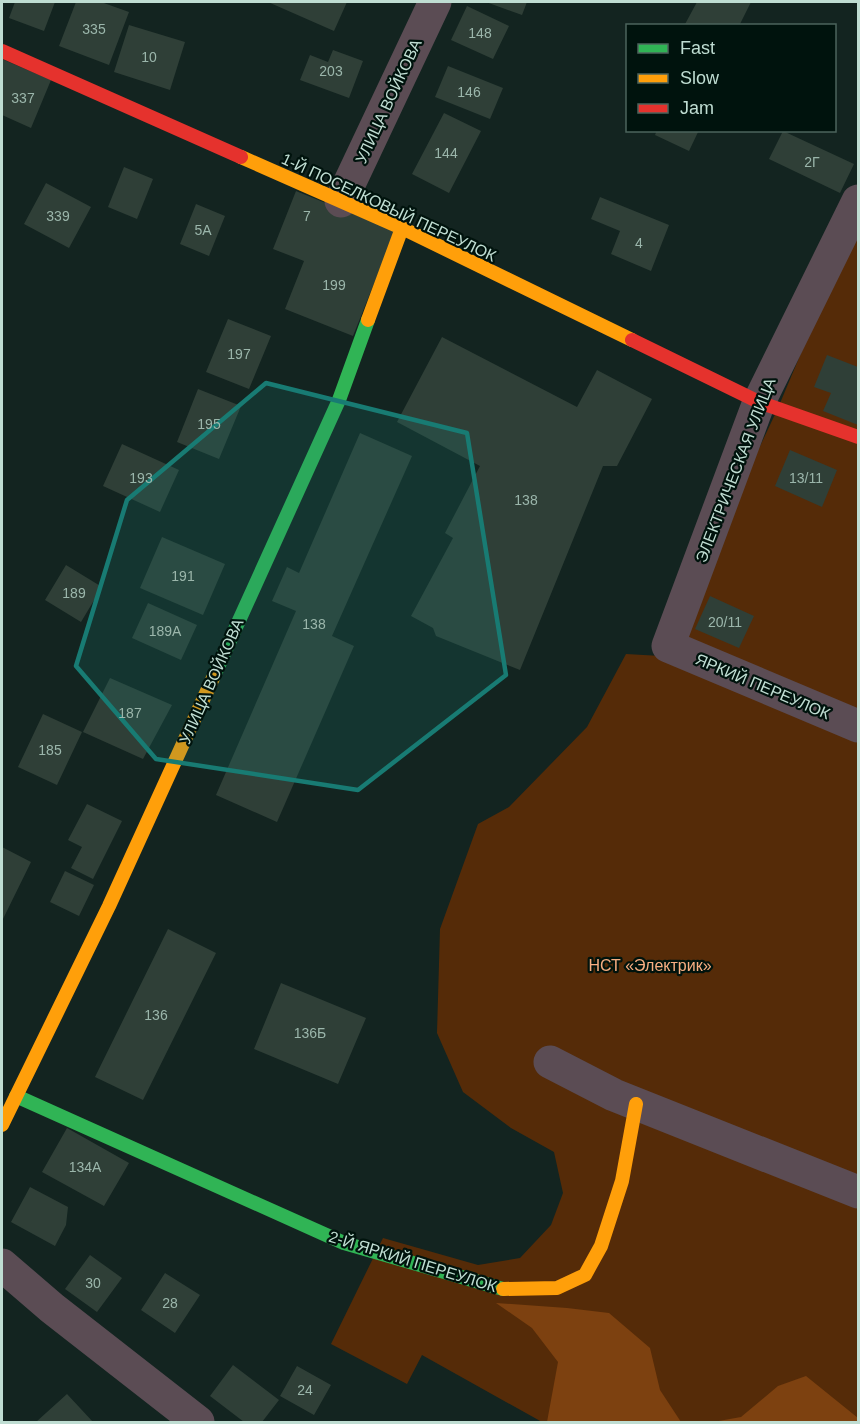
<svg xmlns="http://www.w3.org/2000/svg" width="860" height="1424" viewBox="0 0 860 1424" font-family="Arial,sans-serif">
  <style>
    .green { fill: #552b08 }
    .forest { fill: #7d4110 }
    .building { fill: #2f3f37 }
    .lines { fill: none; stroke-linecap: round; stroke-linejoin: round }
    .street { stroke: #5b4c54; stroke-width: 33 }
    .fast { stroke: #30b455; stroke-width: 14 }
    .slow { stroke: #ff9f0a; stroke-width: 14 }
    .jam { stroke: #e5322d; stroke-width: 14 }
    .marked { fill: #187b73; fill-opacity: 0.2; stroke: #187b73; stroke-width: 4.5; stroke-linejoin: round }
    .labels { text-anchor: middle; stroke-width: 4.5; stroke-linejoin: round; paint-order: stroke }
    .number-label { font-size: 14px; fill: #9bb6ab }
    .street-label { font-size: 16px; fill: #bfddd2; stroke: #00130d }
    .park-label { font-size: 16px; fill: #f7ae82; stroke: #00130d }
  </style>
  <rect width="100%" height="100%" fill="#132420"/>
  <!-- green -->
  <path class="green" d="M858,217V1422H542L422,1355L407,1384L331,1344L383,1238L478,1265L520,1258L551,1225L563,1193L554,1152L511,1128L463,1092L437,1033L440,929L478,824L509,807L587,727L626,654L661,656L778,408Z"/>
  <!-- forest -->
  <path class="forest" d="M496,1303L567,1308L609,1313L650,1348L660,1390L681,1422H547L558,1362L532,1328Z
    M806,1376L858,1418V1422H713L741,1417L778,1386Z"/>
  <!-- building -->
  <path class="building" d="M15,2H55L44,31L9,18Z
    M76,2H101L129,12L109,65L59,46Z
    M268,2H347L334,31Z
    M486,2H527L522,15Z
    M697,2H751L739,26H684Z
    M467,6L509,26L493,59L451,40Z
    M129,25L185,42L170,90L114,72Z
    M333,50L363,61L349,98L300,80L310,55L328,62Z
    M2,59L51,80L31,128L2,115Z
    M448,66L503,88L490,119L435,97Z
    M444,113L481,131L449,193L412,174Z
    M657,130H699L689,151L655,135Z
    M783,131L854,164L840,193L769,159Z
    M124,167L153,179L137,219L108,207Z
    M46,183L91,207L69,248L24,224Z
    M296,191L395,231L353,336L285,309L304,261L273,249Z
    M600,197L669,225L651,271L611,254L620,231L591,219Z
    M196,204L225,216L209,256L180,244Z
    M228,319L271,336L249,389L206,372Z
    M442,337L577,407L597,370L652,399L617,466H603L520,670L436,636L433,628L411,616L453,538L445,533L480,466L397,422Z
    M827,355L858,367V425L823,411L831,393L814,387Z
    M198,389L241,406L219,459L177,442Z
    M360,433L412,456L332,636L354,646L277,822L216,795L296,611L272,601L287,567L299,573Z
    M122,444L179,470L160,512L103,486Z
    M790,450L837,470L822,507L775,486Z
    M162,537L225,564L203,615L140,588Z
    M66,565L102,587L81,622L45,600Z
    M710,596L754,616L739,648L695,629Z
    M148,603L197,625L181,660L132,638Z
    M110,678L172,705L143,759L83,732Z
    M43,714L82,732L57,785L18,767Z
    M87,804L122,821L93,879L71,868L82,847L68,840Z
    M2,847L31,862L2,921Z
    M65,871L94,885L79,916L50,902Z
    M168,929L216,953L143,1100L95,1077Z
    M281,983L366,1018L338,1084L254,1049Z
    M67,1128L129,1163L104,1206L42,1172Z
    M30,1187L68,1207L66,1225L55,1246L11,1222Z
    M90,1255L122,1278L97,1312L65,1289Z
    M165,1273L200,1295L175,1333L141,1310Z
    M233,1365L279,1400L262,1422H244L210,1396Z
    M297,1366L331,1385L314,1415L280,1396Z
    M67,1394L93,1422H36Z"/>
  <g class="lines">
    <!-- street -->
    <path class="street" d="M341,201L435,2
      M858,201L759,402L668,646L858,726
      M550,1062L614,1095L858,1192
      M2,1265L52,1308L198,1422"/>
    <!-- fast -->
    <path class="fast" d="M213,678L339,400L368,320
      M16,1096L344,1243L503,1289"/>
    <!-- slow -->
    <path class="slow" d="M241,157L402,228L632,340
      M368,320L402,228
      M2,1125L109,906L213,678
      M503,1289L557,1288L585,1275L601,1246L622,1181L636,1104"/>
    <!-- jam -->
    <path class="jam" d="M2,51L241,157
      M632,340L759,402L858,437"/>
  </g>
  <!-- marked area -->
  <path class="marked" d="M266,383L467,433L506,675L358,790L156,759L76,666L127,500Z"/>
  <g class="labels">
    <!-- number labels -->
    <g class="number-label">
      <text x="94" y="34">335</text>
      <text x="480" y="38">148</text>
      <text x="149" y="62">10</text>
      <text x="331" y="76">203</text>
      <text x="469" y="97">146</text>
      <text x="23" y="103">337</text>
      <text x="446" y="158">144</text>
      <text x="812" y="167">2Г</text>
      <text x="58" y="221">339</text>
      <text x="307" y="221">7</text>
      <text x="203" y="235">5А</text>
      <text x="639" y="248">4</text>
      <text x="334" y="290">199</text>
      <text x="239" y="359">197</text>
      <text x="209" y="429">195</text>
      <text x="141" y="483">193</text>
      <text x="806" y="483">13/11</text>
      <text x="526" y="505">138</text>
      <text x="183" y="581">191</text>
      <text x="74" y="598">189</text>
      <text x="725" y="627">20/11</text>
      <text x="314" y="629">138</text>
      <text x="165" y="636">189А</text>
      <text x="130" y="718">187</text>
      <text x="50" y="755">185</text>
      <text x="156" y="1020">136</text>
      <text x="310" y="1038">136Б</text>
      <text x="85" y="1172">134А</text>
      <text x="93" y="1288">30</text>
      <text x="170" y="1308">28</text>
      <text x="305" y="1395">24</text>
    </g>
    <!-- street labels -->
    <g class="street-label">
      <text transform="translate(388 101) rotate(-65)" y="6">УЛИЦА ВОЙКОВА</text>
      <text transform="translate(389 207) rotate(25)" y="6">1-Й ПОСЕЛКОВЫЙ ПЕРЕУЛОК</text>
      <text transform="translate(735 470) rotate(-69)" y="6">ЭЛЕКТРИЧЕСКАЯ УЛИЦА</text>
      <text transform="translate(211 681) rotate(-66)" y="6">УЛИЦА ВОЙКОВА</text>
      <text transform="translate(763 686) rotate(23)" y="6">ЯРКИЙ ПЕРЕУЛОК</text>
      <text transform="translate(413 1261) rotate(17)" y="6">2-Й ЯРКИЙ ПЕРЕУЛОК</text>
    </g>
    <!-- park labels -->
    <g class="park-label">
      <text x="650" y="971">НСТ «Электрик»</text>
    </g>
  </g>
  <!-- border -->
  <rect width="860" height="1424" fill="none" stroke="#bfddd2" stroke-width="6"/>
  <!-- legend -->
  <rect x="626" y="24" width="210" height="108" fill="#00130d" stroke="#4c645c" stroke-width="1.5"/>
  <rect x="638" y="44" width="30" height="9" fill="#30b455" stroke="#4c645c" stroke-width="1.5"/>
  <text x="680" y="54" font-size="18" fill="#bfddd2">Fast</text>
  <rect x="638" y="74" width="30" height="9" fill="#ff9f0a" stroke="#4c645c" stroke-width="1.5"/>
  <text x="680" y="84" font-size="18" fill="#bfddd2">Slow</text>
  <rect x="638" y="104" width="30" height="9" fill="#e5322d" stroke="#4c645c" stroke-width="1.5"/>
  <text x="680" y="114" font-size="18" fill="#bfddd2">Jam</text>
</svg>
